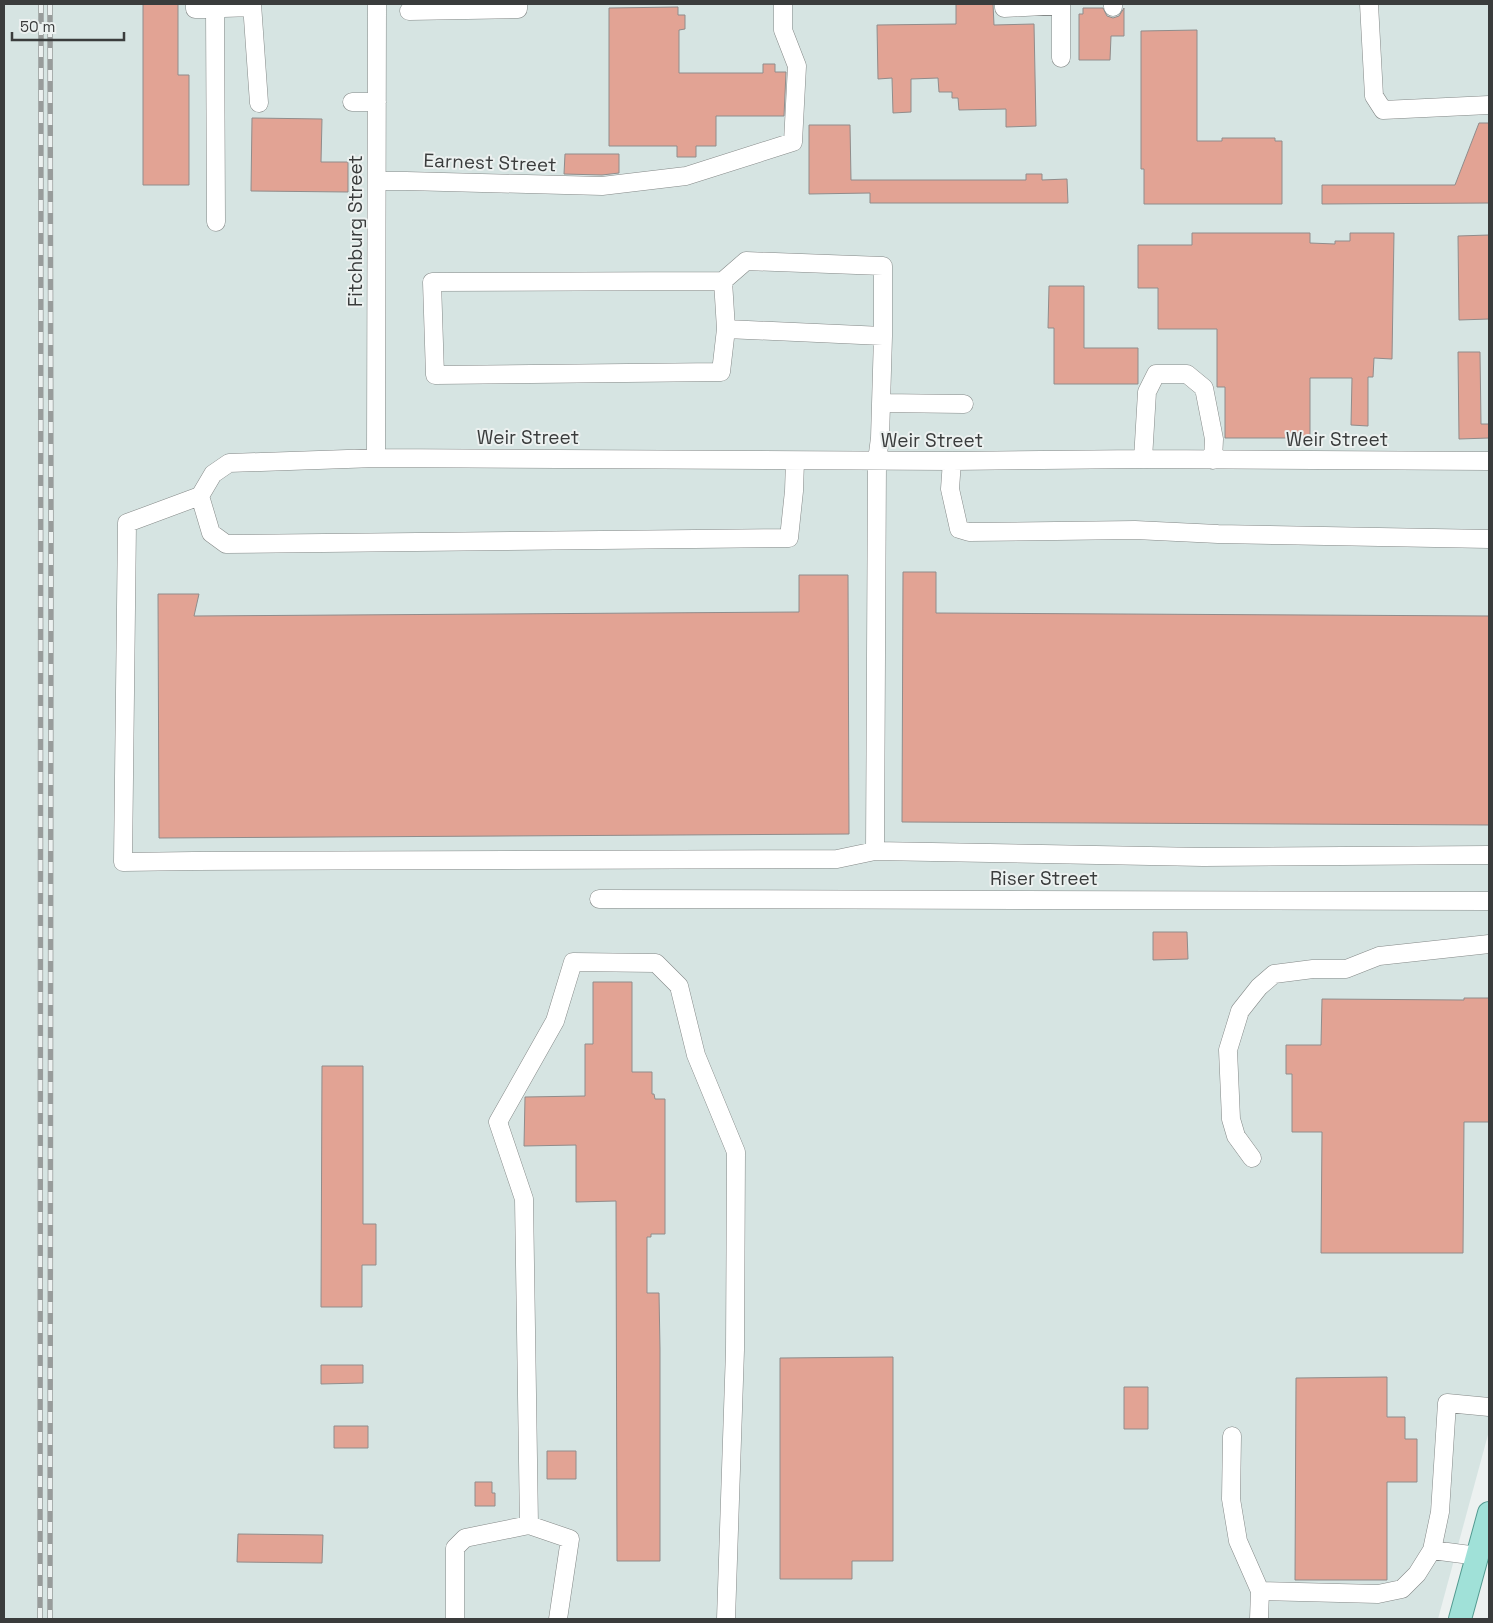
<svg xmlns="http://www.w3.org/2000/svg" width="1493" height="1623" viewBox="0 0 1493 1623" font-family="'Space Grotesk',sans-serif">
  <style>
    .built { fill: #d6e4e2 }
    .building { fill: #e2a394; stroke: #908c8b }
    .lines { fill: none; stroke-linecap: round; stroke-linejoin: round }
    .minor-casing { stroke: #848887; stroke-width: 19 }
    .major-casing { stroke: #539a90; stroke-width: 24 }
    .minor { stroke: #fff; stroke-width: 18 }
    .major { stroke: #a0e1d8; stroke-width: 22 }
    .rail-casing { stroke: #989c9b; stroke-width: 5.5 }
    .rail { stroke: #ecf1f0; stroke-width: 4; stroke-dasharray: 11; stroke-linecap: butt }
    .labels { text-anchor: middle; stroke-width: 4; stroke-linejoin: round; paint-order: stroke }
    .street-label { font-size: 19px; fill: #3a3c3c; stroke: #ecf1f0 }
  </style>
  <rect width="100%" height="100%" fill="#ecf1f0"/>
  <!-- built -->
  <path class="built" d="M4,4H1489V1431L1438,1619H4Z"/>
  <!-- building -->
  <path class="building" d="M143,4H178V75H189V185H143Z
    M956,4H993L994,25L1034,24L1036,126L1006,127V109L959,110L958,98H952V92H939L938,78L911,79V112L893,113L892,78L878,79L877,25L956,24Z
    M678,7V15H685V29L679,30V73H763V64H775V72H786L784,116H716V146H696V157H677V146H609V8Z
    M1083,8H1103L1107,16L1113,18L1119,16L1124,8V36H1111L1110,60H1079V14H1083Z
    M1197,30V141H1222V138H1275V141H1282V204H1144V169H1141V31Z
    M252,118L322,119L321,162H348V192L251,191Z
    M1479,123H1489V203L1322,204V185H1455Z
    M809,125H850L851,180H1026V174H1042V180L1067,179L1068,203H870V193L809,194Z
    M565,154H619V173L602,175L564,174Z
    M1192,233H1310V243L1335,244V241H1350V233H1394L1392,359L1374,358L1373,377H1368V426L1351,425L1352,378H1310V438H1225V387H1217V329H1158V288H1138V245H1192Z
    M1489,235V319L1459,320L1458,236Z
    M1049,286H1084V348H1138V384H1054V328H1048Z
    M1458,352H1480L1481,424H1489V438L1459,439Z
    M903,572H936V613L1489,616V825L902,822Z
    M799,575H848L849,834L159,838L158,594H199L194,616L799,612Z
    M1153,932H1187L1188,959L1153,960Z
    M593,982H632V1072H652V1094H654L655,1099H665V1234H651V1237H647V1293H659L660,1349V1561H617L616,1201L576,1202V1145L524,1146L525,1097L585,1096V1044H593Z
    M1464,998H1489V1122H1464L1463,1253H1321L1322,1132H1292V1074H1286V1045H1321L1322,999L1464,1000Z
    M322,1066H363V1224H376V1265H362V1307H321Z
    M893,1357V1561H852V1579H780V1358Z
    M321,1365H363V1383L321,1384Z
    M1387,1377V1417H1405V1439H1417V1482H1387V1580H1295L1296,1378Z
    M1124,1387H1148V1429H1124Z
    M334,1426H368V1448H334Z
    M547,1451H576V1479H547Z
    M475,1482H492V1493H495V1506H475Z
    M238,1534L323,1535L322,1563L237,1562Z"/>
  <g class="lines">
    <defs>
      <path id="minor" d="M195,4V9L252,7
        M252,4L259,103
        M1004,4V8L1061,5
        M1369,4L1374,96L1383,110L1489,105
        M1113,7V4
        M215,8L216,222
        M409,11L518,9V4
        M1061,58V4
        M352,102H377
        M377,181H406L602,186L686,176L793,142L797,66L783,30V4
        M723,281L746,261L883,266V336
        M726,329L723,281L432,282L435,375L721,372L726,329L883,336L880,438L877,461L875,851L837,859L194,861L123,862L127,523L200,496L213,474L229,463L376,458L952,461L1143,459L1489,461
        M881,403L964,404
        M376,458L377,4
        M1143,459L1147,392L1156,374H1187L1204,388L1214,439L1213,460
        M952,461L950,489L959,529L969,532L1135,530L1218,534L1489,539
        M200,496L211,533L226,544L789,538L794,491L795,461
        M875,851L1203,857L1489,855
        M599,899L1489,901
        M1252,1158L1236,1136L1231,1119L1228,1050L1240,1011L1259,987L1274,974L1313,969H1346L1379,956L1489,944
        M1232,1436L1231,1499L1238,1541L1260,1591L1378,1594L1402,1589L1417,1574L1432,1550
        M1478,1556L1432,1550L1440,1512L1447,1403L1489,1407
        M455,1619V1548L465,1538L529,1525
        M558,1619L570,1539L529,1525L524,1199L498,1122L555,1021L573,962L656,963L679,986L696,1055L736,1152L735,1350L726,1619
        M1259,1619L1260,1591"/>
      <path id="major" d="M1460,1619L1489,1513"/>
    </defs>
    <!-- minor casing -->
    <use href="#minor" class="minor-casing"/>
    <!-- major casing -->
    <use href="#major" class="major-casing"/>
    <!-- minor -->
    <use href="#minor" class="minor"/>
    <!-- major -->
    <use href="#major" class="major"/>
    <defs>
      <path id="rail" d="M50,4L51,536L50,1619
        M40,1619L41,4"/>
    </defs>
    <!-- rail casing -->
    <use href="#rail" class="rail-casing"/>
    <!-- rail -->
    <use href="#rail" class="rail"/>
  </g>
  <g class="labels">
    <!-- street labels -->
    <g class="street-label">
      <text transform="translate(490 162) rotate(2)" y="7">Earnest Street</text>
      <text transform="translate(355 231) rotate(-90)" y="7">Fitchburg Street</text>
      <text x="528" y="444">Weir Street</text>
      <text x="1337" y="446">Weir Street</text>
      <text x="932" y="447">Weir Street</text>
      <text x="1044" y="885">Riser Street</text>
    </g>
  </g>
  <!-- border -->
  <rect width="1493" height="1623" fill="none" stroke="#3a3c3c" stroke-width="10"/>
  <!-- scale -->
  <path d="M12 32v8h112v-8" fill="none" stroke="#3a3c3c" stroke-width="2.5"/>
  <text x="20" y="32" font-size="15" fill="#3a3c3c" stroke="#ecf1f0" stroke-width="4" paint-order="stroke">50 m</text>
</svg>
